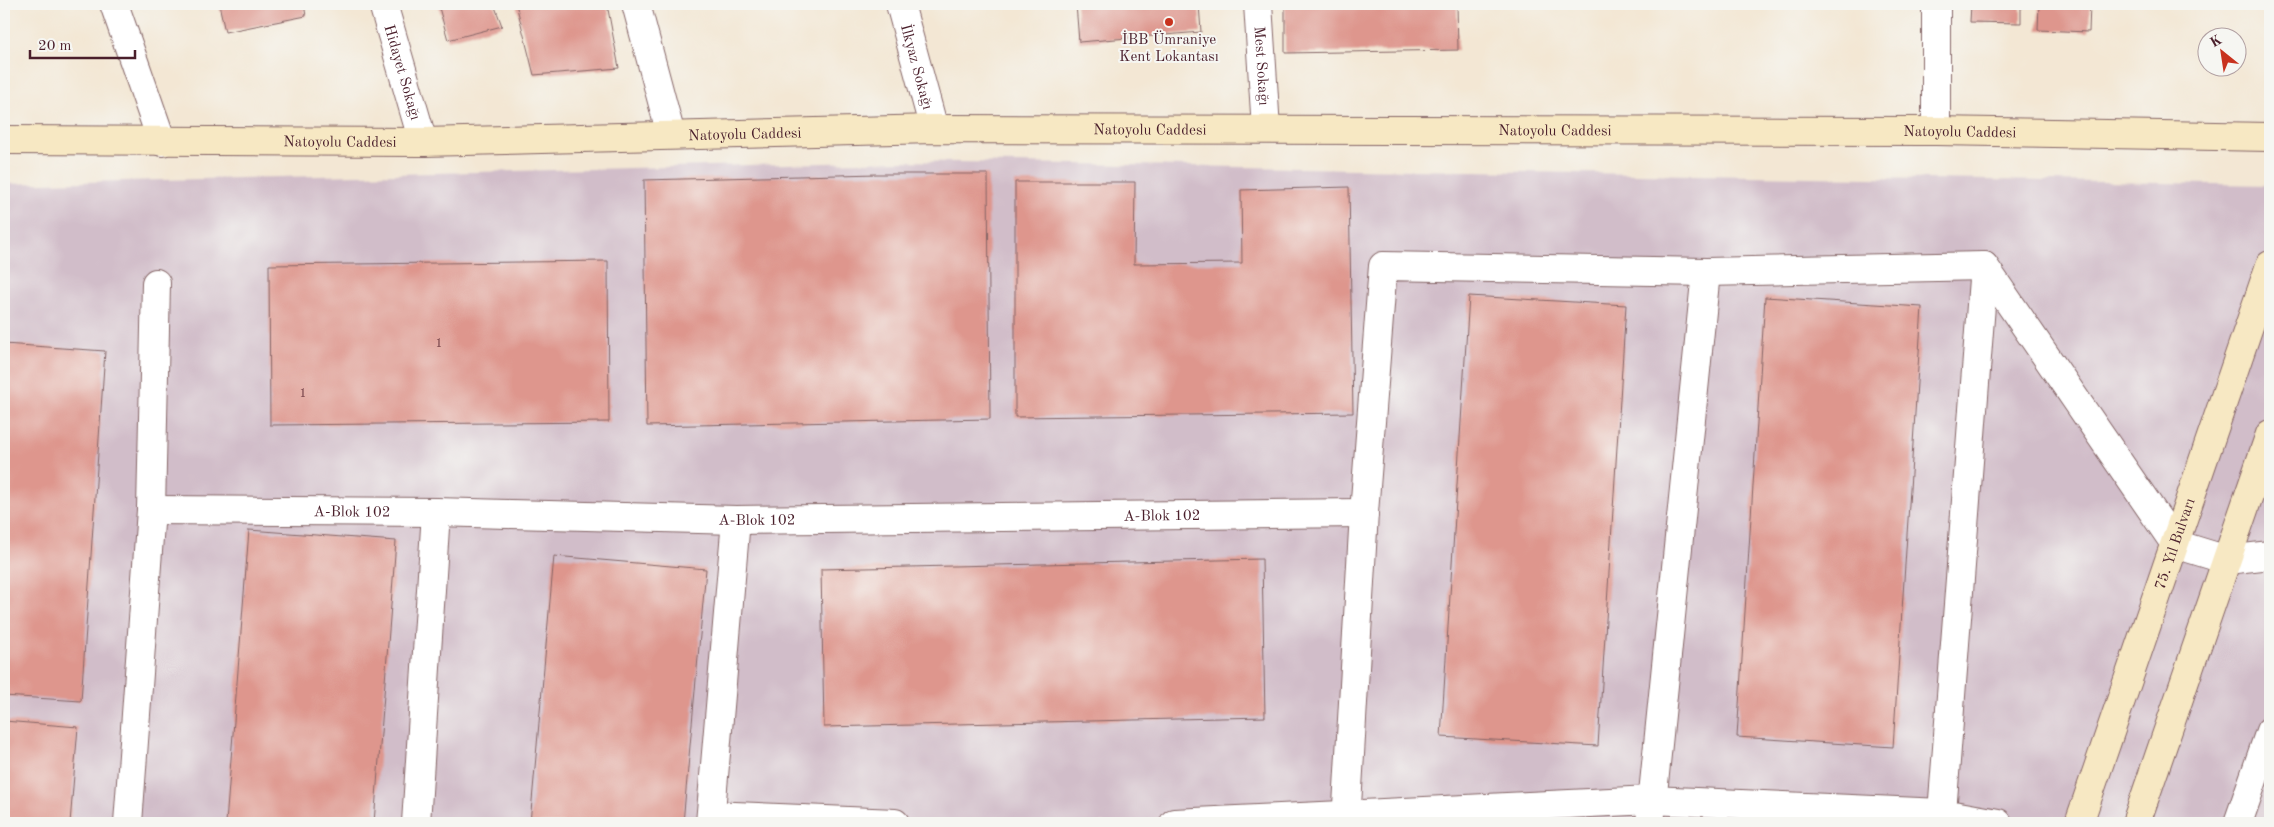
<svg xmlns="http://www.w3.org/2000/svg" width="2274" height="827" viewBox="0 0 2274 827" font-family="'Old Standard TT',serif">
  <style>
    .industrial { fill: #d1bdc9 }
    .building { fill: #de968d }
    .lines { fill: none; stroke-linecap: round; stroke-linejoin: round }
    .street-casing { stroke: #856566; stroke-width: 30 }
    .secondary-casing { stroke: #856566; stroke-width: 30 }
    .street { stroke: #fff; stroke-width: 28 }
    .secondary { stroke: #f7e8c3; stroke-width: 28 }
    .poi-dot { fill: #c8321e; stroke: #f6f6f2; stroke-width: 2 }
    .labels { text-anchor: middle; stroke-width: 4; stroke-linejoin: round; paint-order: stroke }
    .number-label { font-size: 12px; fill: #6f3d44 }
    .poi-label { font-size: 15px; fill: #4a1f2b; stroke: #f6f6f2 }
    .street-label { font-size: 15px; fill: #4a1f2b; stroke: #f6f6f2 }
  </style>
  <rect width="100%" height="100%" fill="#f6f6f2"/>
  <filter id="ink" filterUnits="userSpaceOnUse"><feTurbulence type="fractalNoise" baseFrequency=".02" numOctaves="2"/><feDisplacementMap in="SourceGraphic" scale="10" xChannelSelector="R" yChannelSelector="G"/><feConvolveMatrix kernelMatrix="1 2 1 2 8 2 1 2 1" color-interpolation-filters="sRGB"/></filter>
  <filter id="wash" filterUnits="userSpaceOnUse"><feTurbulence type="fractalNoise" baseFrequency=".0096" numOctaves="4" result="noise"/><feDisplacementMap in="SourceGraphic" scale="20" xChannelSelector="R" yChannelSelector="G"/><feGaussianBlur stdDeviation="1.12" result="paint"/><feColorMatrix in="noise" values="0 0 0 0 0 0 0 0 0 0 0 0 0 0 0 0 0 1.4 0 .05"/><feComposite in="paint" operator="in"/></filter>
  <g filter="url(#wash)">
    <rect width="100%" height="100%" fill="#f3e7d4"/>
    <!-- industrial -->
    <path class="industrial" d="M901,161L2270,185V823H4V184Z"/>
    <g id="blocks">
      <!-- building -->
      <path class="building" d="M219,4H304L306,16L225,32Z
        M438,4H494L502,26L448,40Z
        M516,4H607L619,68L534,75Z
        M1076,4H1199L1201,32L1079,42Z
        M1285,4H1457L1458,50L1285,53Z
        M1971,4H2021V23L1970,22Z
        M2039,4H2090L2089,32L2038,30Z
        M877,174H988L990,419L647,426L644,180Z
        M1015,182H1135L1134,264L1242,263L1241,190L1349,187L1353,413L1015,417Z
        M608,261L609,422L270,425L269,265Z
        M1469,296L1626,305L1598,746L1441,737Z
        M1765,297L1922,307L1893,747L1737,737Z
        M4,344L105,351L81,701L4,696Z
        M249,530L396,541L374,823H226Z
        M554,556L706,569L683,823H530Z
        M1262,559L1265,717L824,727L821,569Z
        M4,721L78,727L70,823H4Z"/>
    </g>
  </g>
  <g filter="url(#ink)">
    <use href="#blocks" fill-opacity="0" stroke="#856566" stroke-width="1"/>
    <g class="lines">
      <defs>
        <g id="street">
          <path d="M114,4L162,142"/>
          <path id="s1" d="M383,4L423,142"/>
          <path d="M636,4L671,135"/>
          <path id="s2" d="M900,4L934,129"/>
          <path id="s3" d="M1258,4L1266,129"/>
          <path d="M1936,4V131"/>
          <path id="s4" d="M151,510L436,512L736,520L1364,513"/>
          <path d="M1942,813L1984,266"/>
          <path d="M711,815L895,823"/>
          <path d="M128,823L151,510L156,283"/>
          <path d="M416,823L436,512"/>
          <path d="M710,823L736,520"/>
          <path d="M1174,823L1651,800L1942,813L1998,823"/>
          <path d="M1346,823L1364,513L1383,266L1706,272L1984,266L2175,544L2227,560L2270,555"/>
          <path d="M1650,823L1706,272"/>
          <path d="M2238,823L2270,731"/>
        </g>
        <g id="secondary">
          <path id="s5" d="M4,140L423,142L934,129L1936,131L2270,137"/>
          <path id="s6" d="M2079,823L2270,265"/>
          <path d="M2136,823L2270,434"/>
        </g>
      </defs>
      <!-- street casing -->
      <use href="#street" class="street-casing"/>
      <!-- secondary casing -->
      <use href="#secondary" class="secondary-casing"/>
      <!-- street -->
      <use href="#street" class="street"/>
      <!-- secondary -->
      <use href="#secondary" class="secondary"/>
    </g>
  </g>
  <!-- markers -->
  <circle class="poi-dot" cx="1169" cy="22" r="5"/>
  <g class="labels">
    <!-- number labels -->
    <g class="number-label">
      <text x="439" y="347">1</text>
      <text x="303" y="397">1</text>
    </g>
    <!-- poi labels -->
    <g class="poi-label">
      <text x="1169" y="44">İBB Ümraniye<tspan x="1169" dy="17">Kent Lokantası</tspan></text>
    </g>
    <!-- street labels -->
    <g class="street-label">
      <text dy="5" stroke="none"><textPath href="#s2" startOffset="65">İlkyaz Sokağı</textPath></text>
      <text dy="5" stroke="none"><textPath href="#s3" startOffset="62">Mest Sokağı</textPath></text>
      <text dy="5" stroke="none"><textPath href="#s1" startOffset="71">Hidayet Sokağı</textPath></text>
      <text dy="5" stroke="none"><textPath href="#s5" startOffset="1146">Natoyolu Caddesi</textPath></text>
      <text dy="5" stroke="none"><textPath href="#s5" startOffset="1551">Natoyolu Caddesi</textPath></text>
      <text dy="5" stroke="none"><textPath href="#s5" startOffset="1956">Natoyolu Caddesi</textPath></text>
      <text dy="5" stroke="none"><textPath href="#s5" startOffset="741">Natoyolu Caddesi</textPath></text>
      <text dy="5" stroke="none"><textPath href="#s5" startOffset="336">Natoyolu Caddesi</textPath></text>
      <text dy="5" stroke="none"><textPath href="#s4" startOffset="201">A-Blok 102</textPath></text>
      <text dy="5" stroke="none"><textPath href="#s4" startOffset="1011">A-Blok 102</textPath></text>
      <text dy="5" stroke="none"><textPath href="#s4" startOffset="606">A-Blok 102</textPath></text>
      <text dy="5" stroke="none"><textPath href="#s6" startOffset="295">75. Yıl Bulvarı</textPath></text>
    </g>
  </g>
  <!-- margin -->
  <rect width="2274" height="827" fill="none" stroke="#f6f6f2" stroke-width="20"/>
  <!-- north arrow -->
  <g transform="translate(2222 52) rotate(330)"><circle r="24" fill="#f6f6f2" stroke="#b1a0a2"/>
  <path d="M0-4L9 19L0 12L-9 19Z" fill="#c8321e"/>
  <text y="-8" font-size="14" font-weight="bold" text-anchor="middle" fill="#4a1f2b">K</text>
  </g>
  <!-- scale -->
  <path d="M30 50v8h105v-8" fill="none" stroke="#4a1f2b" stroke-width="2.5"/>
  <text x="38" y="50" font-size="15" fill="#4a1f2b" stroke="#f6f6f2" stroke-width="4" paint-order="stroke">20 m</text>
</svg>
